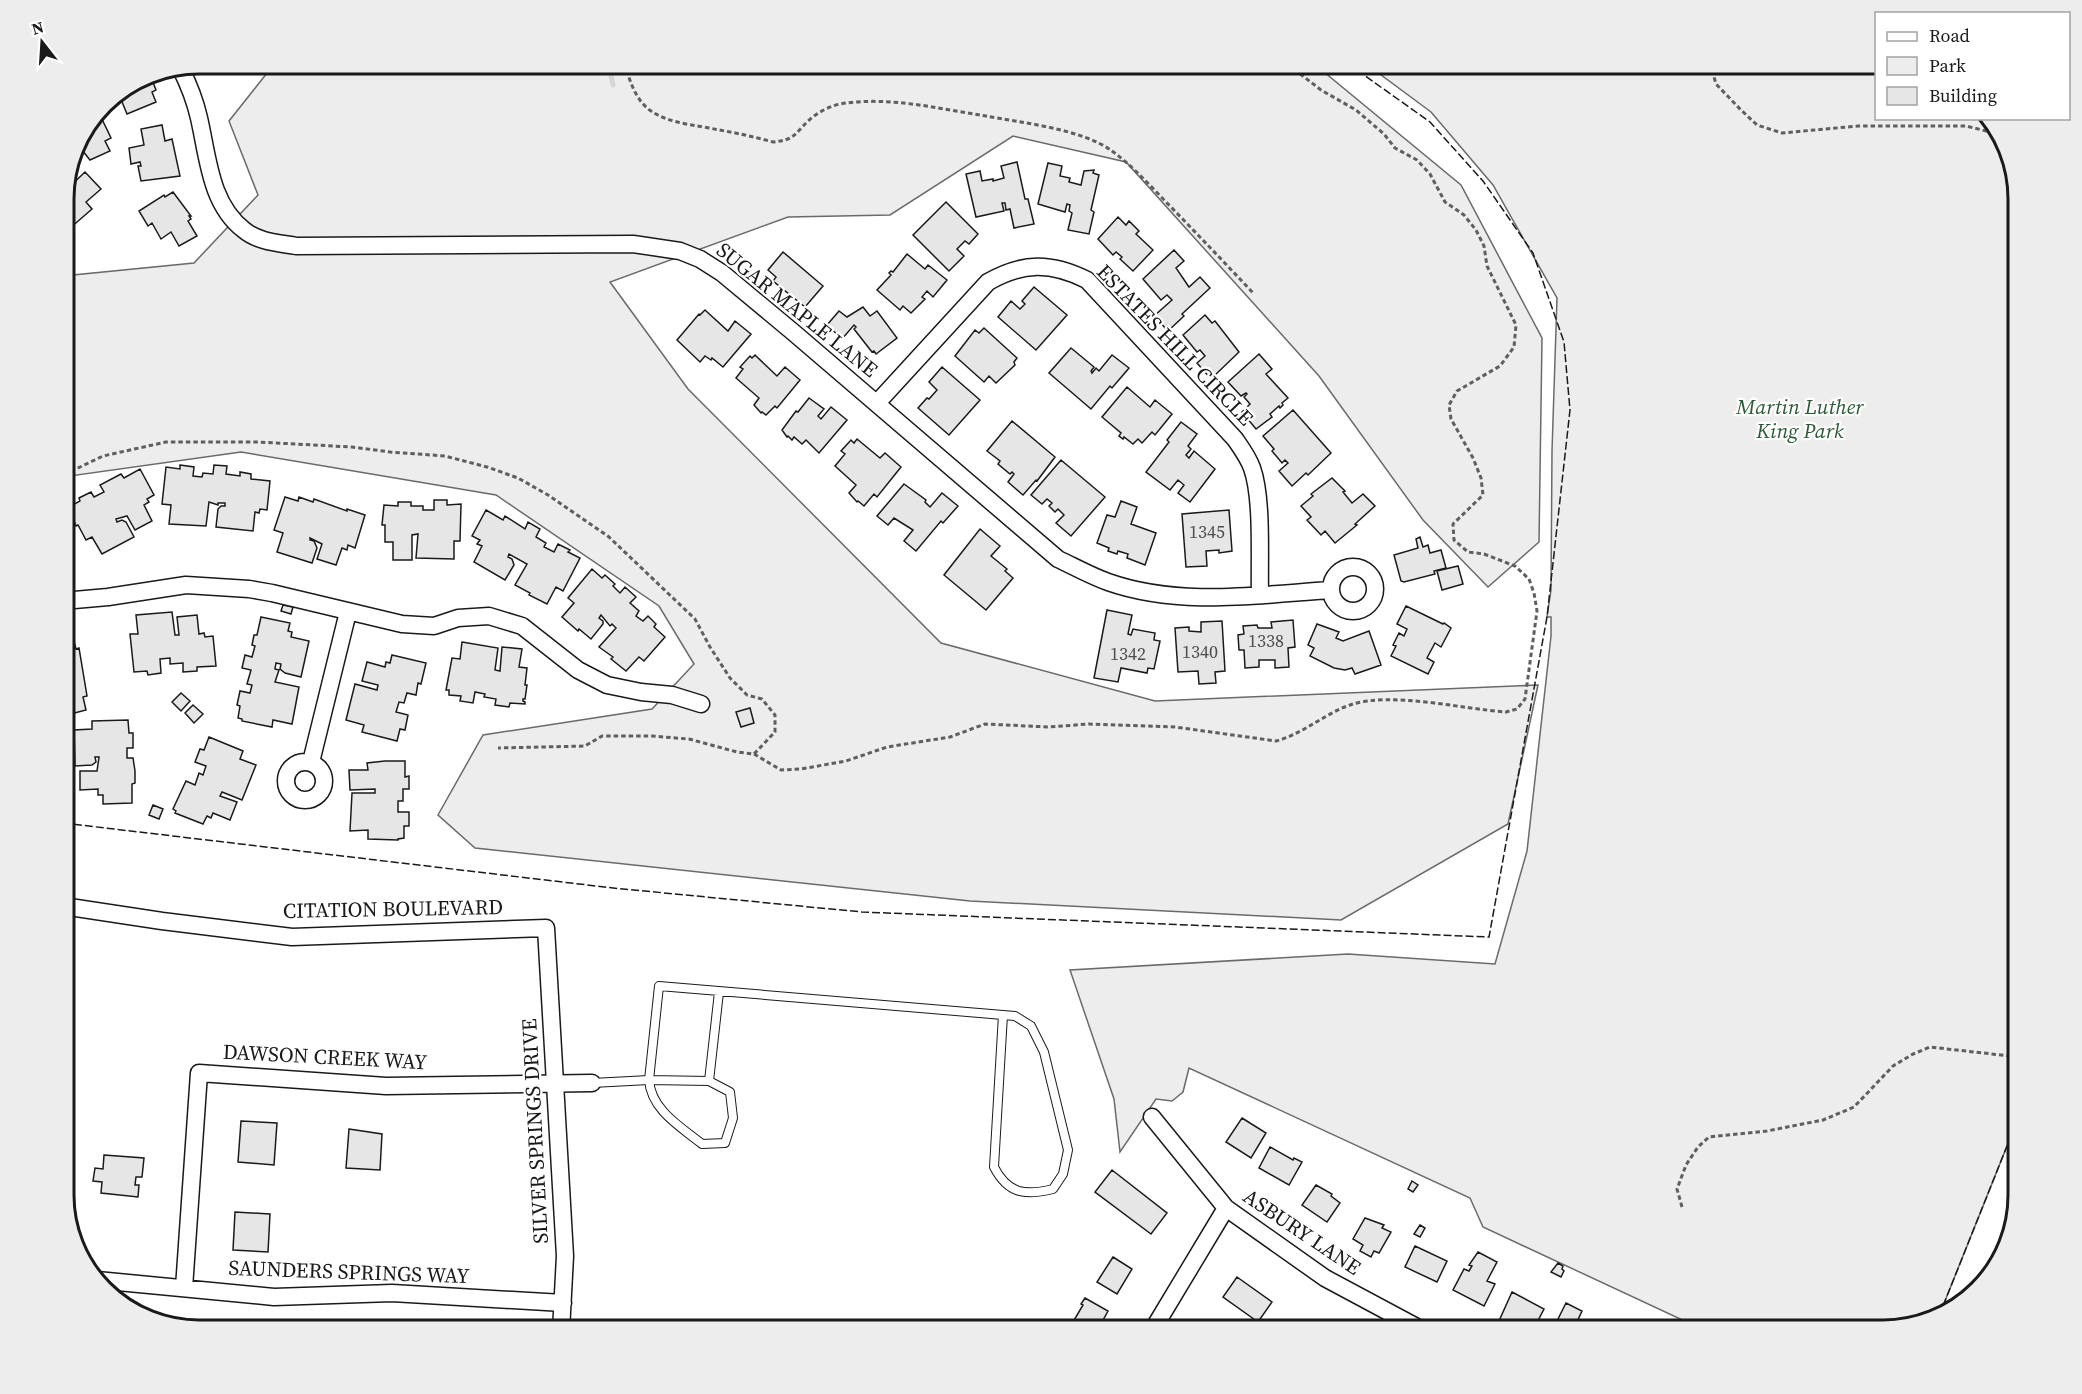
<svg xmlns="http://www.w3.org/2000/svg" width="2082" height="1394" viewBox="0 0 2082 1394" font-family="'Source Serif 4',serif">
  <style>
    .green { fill: #ededed; stroke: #6a6a6a; stroke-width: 1.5 }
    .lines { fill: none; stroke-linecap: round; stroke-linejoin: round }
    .stream { stroke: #d7d7d7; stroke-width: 5 }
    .building { fill: #e6e6e6; stroke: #1a1a1a; stroke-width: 1.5 }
    .lane-casing { stroke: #1a1a1a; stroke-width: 10 }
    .street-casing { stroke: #1a1a1a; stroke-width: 19 }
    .path { stroke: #5f5f5f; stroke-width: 3; stroke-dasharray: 4.5 3; stroke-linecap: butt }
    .lane { stroke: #fff; stroke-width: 8 }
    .street { stroke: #fff; stroke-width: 16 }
    .fence { stroke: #1a1a1a; stroke-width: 1.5; stroke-dasharray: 8 3; stroke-linecap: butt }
    .labels { text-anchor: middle; stroke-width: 4.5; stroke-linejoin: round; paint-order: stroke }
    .number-label { font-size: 18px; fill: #4d4d4d }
    .street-label { font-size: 21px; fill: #1a1a1a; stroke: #fff }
    .park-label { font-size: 21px; font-style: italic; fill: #2b5a34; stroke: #fff }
    .rim { fill: none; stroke: #1a1a1a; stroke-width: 3 }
  </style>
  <rect width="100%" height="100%" fill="#fff"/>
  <!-- green -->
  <path class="green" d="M275,63H1313L1461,185L1542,338L1539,542L1488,587L1423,520L1319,376L1126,162L1013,136L890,215L788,217L610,282L688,389L941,643L1155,701L1538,685L1508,824L1341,920L970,901L475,848L438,815L483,735L652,709L694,664L659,606L496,495L241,452L63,477V276L194,263L258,195L229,121Z
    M1365,63H1876V118L1988,119L2005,138L2019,198V1116L1939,1316L1884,1331H1706L1483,1227L1470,1198L1189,1068L1183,1092L1172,1101L1156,1099L1120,1152L1114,1099L1070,970L1348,954L1495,964L1527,851L1551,636V617H1547L1551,590L1552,451L1557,298L1493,185L1431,112Z"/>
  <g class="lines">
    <!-- stream -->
    <path class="stream" d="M608,63L613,85"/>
  </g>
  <!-- building -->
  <path class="building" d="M145,75L148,81L152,80L156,90L152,92L156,102L127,114L118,92Z
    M99,113L111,138L105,141L110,151L90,160L82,150L79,151L75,143L94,115Z
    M162,125L165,141L172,139L180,176L141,181L138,166H141L140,162L131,164L129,148L144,145L141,129Z
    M1017,162L1025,199H1028L1034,224L1014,228L1010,209L1006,210L1005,203H1002L1004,211L976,217L966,174L980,171L982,181L993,179V181L1004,178L1001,166Z
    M1048,163L1062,166L1060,176L1070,178L1069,182L1081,185L1084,171L1094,170L1093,173L1099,175L1091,210L1094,212L1089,234L1068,230L1072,213L1069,211L1070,205L1067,204L1065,212L1038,204Z
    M85,172L101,189L86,202L92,209L69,229L63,223V190L65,191Z
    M173,192L191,216H189L191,219L188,221L197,236L179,246L171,232L161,239L152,223L148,226L139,211L164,195L165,197Z
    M946,202L978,234L969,244L965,241L957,249L964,256L949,271L913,235Z
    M1118,217L1126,225L1129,221L1139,231L1136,234L1153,250L1133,271L1120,259L1122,257L1116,252L1113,255L1098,239Z
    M1174,250L1184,261L1176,268L1189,287L1200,277L1210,288L1182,314L1184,316L1168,331L1154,316L1172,300L1167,295L1161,300L1143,279Z
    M783,252L823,286L805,307L773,281L776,277L768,270Z
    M907,254L925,269L928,265L947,280L933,297L927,291L922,297L925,299L911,313L903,306L900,310L877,290L891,275L889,273L891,271L893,272Z
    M1034,287L1067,315L1036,350L998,317L1011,301L1020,309L1025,304L1022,301Z
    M863,307L870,316L877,311L897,338L876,354L874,351L872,352L854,329L856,327L854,325L842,339L827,325L839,311L847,317Z
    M705,310L728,331L735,321L751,334L723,367L712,358L711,360L705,356L700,362L677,340L699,314L700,315Z
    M1205,315L1212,323L1215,321L1239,352L1211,379L1197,363L1205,356L1200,350L1197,352L1183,335Z
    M984,328L1017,358L1014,362L1015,365L996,383L989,376L984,382L955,356L975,330L979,333Z
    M1071,348L1094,367L1091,371L1092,373L1096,368L1099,371L1112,355L1129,368L1112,388L1110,386L1091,409L1049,373Z
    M1259,354L1272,369L1266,374L1288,398L1282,403L1283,405L1280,408L1279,406L1270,414L1272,417L1256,429L1242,412L1250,404L1244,397L1247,394L1246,393L1241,396L1228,382Z
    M755,355L777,376L785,367L800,380L777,408L775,406L766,415L762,412L761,413L754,405L759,398L736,378L743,369L740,367L750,356L752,358Z
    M942,367L980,400L949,435L918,408L927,398L929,399L937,390L929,382Z
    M1127,387L1150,407L1155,400L1172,414L1155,435L1152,432L1142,443L1138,439L1133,444L1124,437L1123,439L1119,436L1121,433L1102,417Z
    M809,398L824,409L818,416L821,419L831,407L847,420L819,453L806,440L802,444L794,437L792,440L788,436L787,437L782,430L796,411L798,412Z
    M1293,410L1331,453L1308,475L1306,473L1292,486L1279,471L1288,463L1285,460L1282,463L1272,451L1274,449L1263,436Z
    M1012,421L1055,457L1037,481L1036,480L1023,495L1008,482L1014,474L1012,472L1010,474L998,464L1000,461L987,451Z
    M1181,422L1197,434L1188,446L1191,449L1186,455L1189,458L1194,451L1215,469L1190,502L1178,493L1184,485L1178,480L1170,490L1146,472L1169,442L1167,440Z
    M857,439L880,458L885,453L901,467L877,497L874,494L864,506L858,501L857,502L849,493L856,485L835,466L845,454L841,451L851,440L854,443Z
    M1061,460L1105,497L1071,536L1056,523L1064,515L1058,509L1055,512L1049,506L1052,503L1047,499L1042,504L1031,495Z
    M180,465L194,467L193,476L202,477L203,473L213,474L214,465L227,466L226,474L240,476V472L251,474V479L270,481L267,510L260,509L259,513L255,512L253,531L216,527L218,509L221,506H225V503H218V505L209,502L206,526L169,524L171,505L162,504L166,467L180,469Z
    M140,469L154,495L147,499L149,502L144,505L152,521L135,530L127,516L116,519L117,522L122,520L126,522L134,537L102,554L92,537L86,540L78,525L76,526L69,507L80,501L79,498L91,492L94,497L104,492L100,485L121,474L124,478Z
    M1332,478L1345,491L1343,492L1352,503L1363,494L1375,506L1355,524L1357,525L1335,543L1325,531L1321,535L1307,520L1311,517L1301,506L1313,496L1311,494Z
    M904,484L926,500L925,502L930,507L942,493L958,506L943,523L941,521L916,551L904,541L913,530L894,518L888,525L877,516Z
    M285,497L298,501L299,497L313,502L314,499L347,511V509L365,515L355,548L348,545L347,550L342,548L336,565L317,559L322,544L310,538V540L314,541L317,548L312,563L277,552L283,533L274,530Z
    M434,500H447V505L461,504L460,541H454V559L416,558L418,534L412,535V560H393V542H385V525H382L384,505L398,506V502H411V506H423V510H434Z
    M1121,501L1137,507L1131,524L1156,533L1145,565L1127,558L1128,554L1118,551L1117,554L1108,551L1109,548L1097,543L1107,515L1115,517Z
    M486,510L503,520L505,516L525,529L528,522L540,529L536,537L546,543L544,547L554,552L558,544L570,550L568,552L580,558L563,591L556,587L547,604L529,595L530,593L515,585L527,564L509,554L508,557L512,559L514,565L505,580L474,562L482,546L477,544L480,540L472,536Z
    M1229,510L1232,551L1219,553V550L1206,551L1207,566L1186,567L1182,514Z
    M980,529L1000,546L991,556L1007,569L1005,571L1013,578L986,610L944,575Z
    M1420,537L1423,547L1428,545L1430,553L1441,550L1446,568L1434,571L1435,574L1404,582L1401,581L1394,555L1418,548L1416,539Z
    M1458,566L1463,584L1442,590L1437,571Z
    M592,569L602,578L605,575L615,584L613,586L620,593L625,587L636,597L630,603L639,611L636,616L643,621L648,616L656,624L654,627L665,637L644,661L639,657L626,671L611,659L613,657L599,647L616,628L612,624L610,626L601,615L599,618L603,621V624L591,639L579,629L578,631L562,617L574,603L568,598Z
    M283,605L293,607L291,614L281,611Z
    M1406,606L1443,624L1444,623L1451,628L1441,647L1435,643L1427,658L1434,662L1428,674L1391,656L1396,646L1393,645L1399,633L1404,636L1407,629L1397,624Z
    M1107,610L1132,615L1128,634L1131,635L1133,629L1155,633L1154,640L1160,641L1154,669L1148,668L1147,673L1121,668L1118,682L1094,678Z
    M172,612L175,635H179L177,617L197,615L199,634L204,633L205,637L213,636L216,666L197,667V671L183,672V663L170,664V658L160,659L161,673L148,675L147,671L134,672L130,634H138L136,615Z
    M261,617L290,623L288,631L292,632L291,637L309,641L301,677L285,673L280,669L281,664L276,663L275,669L279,670L275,682L299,687L292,724L273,720L272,727L242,721V719L238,718L240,706L237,705L240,691L250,693L252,685L247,684L251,670L242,668L245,655L252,657L255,646L252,645L254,635H257Z
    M1293,620L1295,647L1288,648L1289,667L1275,668V660H1259V667L1245,668L1244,650H1239L1238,635L1244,634L1243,626L1257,625L1258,628H1272L1271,622Z
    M1222,621L1225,671L1215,672L1216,683L1199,684L1198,671L1178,672L1175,628L1189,627V631L1201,632V622Z
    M1317,624L1339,632L1336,638L1343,641L1369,631L1381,665L1355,674L1352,668L1345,670L1334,668L1310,656L1314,648L1308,645Z
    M71,629L76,649L79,648L87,696L83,697L86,710L63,716V631Z
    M462,642L498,648L495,670L500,671L502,647L522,649L519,667L527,668L525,685H527L525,699H523V701L525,702V704L510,703L509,707L495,705L496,699L484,697L485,694L475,692L473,703L460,701L461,696L449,695V690H446L452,658L460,659Z
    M392,655L426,663L421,684L418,683L416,695L407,693L404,703L399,702L396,712L408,715L405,730L400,729L397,741L362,732L364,725L346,720L355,684L377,690L378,685L362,681L367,662L385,667L386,662L390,663Z
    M181,693L190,701L181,711L172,702Z
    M193,705L203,714L194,723L185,713Z
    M750,708L754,723L741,727L736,712Z
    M128,720L129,733H133V748H127V758H133L135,771V783L132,784V803L103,804V795H98V789L80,790V771H97L99,757H95L96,762L92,765L75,766L74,730L92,729V721Z
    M209,737L243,751L240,759L256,765L242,800L222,792L220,796L237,802L230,820L213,813L211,818L207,816L203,824L175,813L176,811L173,809L186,781L195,785L199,773L203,775L206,766L195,762L200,749L204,750Z
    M385,761H405V777L409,776V789H403V801H398V812H409V826H404V838L398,839V840L368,839V830L350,831L352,793H375V789L350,790L349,770H368L367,763Z
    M153,805L163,809L159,819L149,815Z
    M1242,1118L1266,1133L1251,1158L1226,1142Z
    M241,1121L277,1123L274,1165L238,1162Z
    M349,1129L382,1134L380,1170L346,1168Z
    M1270,1147L1293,1160L1294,1158L1302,1162L1289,1185L1259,1168Z
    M104,1155L144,1158L142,1177H136L135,1185H139L138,1197L101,1193L102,1182L93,1181L95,1168L103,1169Z
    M1112,1170L1167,1213L1151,1234L1095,1192Z
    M1412,1181L1418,1185L1413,1192L1408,1189Z
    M1316,1185L1332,1194L1331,1196L1340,1203L1327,1222L1302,1205Z
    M235,1212L270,1214L268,1252L233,1250Z
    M1365,1218L1384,1225L1382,1228L1391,1232L1379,1253L1374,1251L1371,1257L1360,1251L1363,1245L1353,1239Z
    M1420,1225L1425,1228L1420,1237L1414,1234Z
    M1415,1246L1447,1261L1437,1282L1405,1267Z
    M1478,1252L1497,1262L1487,1281L1495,1284L1484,1306L1453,1290L1464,1269L1469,1271L1472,1266L1469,1265Z
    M1113,1257L1132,1269L1117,1294L1097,1282Z
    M1558,1263L1563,1266L1562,1269L1564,1271L1561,1277L1551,1272Z
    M1237,1277L1272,1302L1258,1322L1223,1297Z
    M1512,1292L1544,1309L1533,1330L1517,1321L1513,1329L1499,1321Z
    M1085,1298L1108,1311L1097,1331H1076L1070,1327L1083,1305L1081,1304Z
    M1566,1303L1582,1311L1576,1324L1590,1331H1552Z
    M1206,1320L1223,1331H1199Z"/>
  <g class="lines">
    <defs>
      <path id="lane" d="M709,1081L730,1092L733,1118L725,1143L702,1144C681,1127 651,1110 649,1080L709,1081L719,992
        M592,1083L649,1080L659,986L1003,1015L1015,1016L1031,1026L1044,1052L1068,1150L1063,1174L1053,1189C1025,1196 1008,1194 994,1167L1003,1015"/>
      <path id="street" d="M180,67C188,83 195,100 199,118C208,157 210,204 244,230C258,242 279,243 296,246L633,244L680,251L700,259L722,273L793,332L1058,559C1075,567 1091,576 1108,582C1179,607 1257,595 1330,590
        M877,403L988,282C1023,262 1051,262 1087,280L1235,439C1242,449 1248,457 1252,468C1263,499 1259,559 1260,594
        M1331 589a22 22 0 1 1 44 0a22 22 0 1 1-44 0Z
        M63,601L108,597L186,585L249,589L272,593L402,624L434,626L458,618L489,616L522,626L578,670L607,685L641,692L672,695L701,704
        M286 781a19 19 0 1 1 38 0a19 19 0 1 1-38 0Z
        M311,762L348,612
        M63,906L162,921L292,937L546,928L565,1256L561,1331
        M1152,1117L1226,1208L1325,1278L1424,1331
        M97,1280L274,1297L392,1293L563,1303
        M184,1288L199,1073L386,1086L592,1083
        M1152,1331L1226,1208"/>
    </defs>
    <!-- lane casing -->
    <use href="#lane" class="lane-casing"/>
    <!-- street casing -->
    <use href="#street" class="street-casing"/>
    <!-- path -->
    <path class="path" d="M625,63C629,80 636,101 651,111C670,124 697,125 719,130C737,133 755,137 773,142C794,140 794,135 807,122C817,112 833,104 847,103C892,97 941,109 986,116C1023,123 1082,129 1112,151C1134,167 1152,188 1171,207C1199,236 1226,264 1253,293
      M1710,63L1716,84L1741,110L1757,125L1782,133L1858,126H1966L2002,135
      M63,471L76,469L103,456L166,442H257L352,447L390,452L445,456L487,467L518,478L548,495L609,537L695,619L710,647L730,678L747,695L762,699L775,715V732L754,754L737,752L689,739L651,736H602L585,746L498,748
      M754,754L781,770L801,769L846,761L887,747L950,737L985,724L1049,727L1089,724L1175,727L1276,741C1303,734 1324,714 1350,705C1390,691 1462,709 1506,712L1517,709L1525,699L1537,611L1534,593L1529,579L1515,566L1484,554L1468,552L1454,540L1453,524L1483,495L1481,478L1473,458L1451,419L1449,405L1457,391L1500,366L1514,347L1516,325L1487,266L1484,246L1476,230L1464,215L1445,202L1430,174L1417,160L1395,148L1384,134L1356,110L1321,90L1286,63
      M1682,1207L1677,1189L1686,1165L1698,1147L1709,1137L1767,1131L1823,1120L1854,1107L1893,1066L1913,1054L1930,1047L2019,1057"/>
    <!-- lane -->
    <use href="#lane" class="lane"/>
    <!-- street -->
    <use href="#street" class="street"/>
    <!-- fence -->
    <path class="fence" d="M63,823L613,888L862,912L1489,937L1547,617L1570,410L1564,342L1533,253L1483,181L1430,122L1347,63
      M1939,1316L2019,1116"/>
  </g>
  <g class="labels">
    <!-- number labels -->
    <g class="number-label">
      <text x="1207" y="538">1345</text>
      <text x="1266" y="647">1338</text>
      <text x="1200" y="658">1340</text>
      <text x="1128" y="660">1342</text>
    </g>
    <!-- street labels -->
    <g class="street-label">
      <text transform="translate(797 310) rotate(39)" y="7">SUGAR MAPLE LANE</text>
      <text transform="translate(1175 345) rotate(46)" y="7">ESTATES HILL CIRCLE</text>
      <text transform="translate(393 909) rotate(-1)" y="7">CITATION BOULEVARD</text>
      <text transform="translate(325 1057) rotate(3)" y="7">DAWSON CREEK WAY</text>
      <text transform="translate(535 1131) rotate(-93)" y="7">SILVER SPRINGS DRIVE</text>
      <text transform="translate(1302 1232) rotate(34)" y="7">ASBURY LANE</text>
      <text transform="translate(349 1272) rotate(2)" y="7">SAUNDERS SPRINGS WAY</text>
    </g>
    <!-- park labels -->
    <g class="park-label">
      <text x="1800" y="414">Martin Luther<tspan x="1800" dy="24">King Park</tspan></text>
    </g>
  </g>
  <!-- crop -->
  <path d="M0 0H2082V1394H0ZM199 74H1883A125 125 0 0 1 2008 199V1195A125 125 0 0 1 1883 1320H199A125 125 0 0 1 74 1195V199A125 125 0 0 1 199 74Z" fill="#ededed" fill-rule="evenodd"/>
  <path class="rim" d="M199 74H1883A125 125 0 0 1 2008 199V1195A125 125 0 0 1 1883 1320H199A125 125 0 0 1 74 1195V199A125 125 0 0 1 199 74Z"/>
  <!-- legend -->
  <rect x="1875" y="12" width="195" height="108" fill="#ffffff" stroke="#a3a3a3" stroke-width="1.5"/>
  <rect x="1887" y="32" width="30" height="9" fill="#ffffff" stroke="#a3a3a3" stroke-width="1.5"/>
  <text x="1929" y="42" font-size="18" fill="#1a1a1a">Road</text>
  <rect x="1887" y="57" width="30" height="18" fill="#ededed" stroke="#a3a3a3" stroke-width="1.5"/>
  <text x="1929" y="72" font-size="18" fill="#1a1a1a">Park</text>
  <rect x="1887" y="87" width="30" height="18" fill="#e6e6e6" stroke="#a3a3a3" stroke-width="1.5"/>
  <text x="1929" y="102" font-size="18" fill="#1a1a1a">Building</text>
  <!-- north arrow -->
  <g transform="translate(42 42) rotate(343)" stroke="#ffffff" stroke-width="4.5" paint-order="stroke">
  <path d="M0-4.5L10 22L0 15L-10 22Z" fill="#1a1a1a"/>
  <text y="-9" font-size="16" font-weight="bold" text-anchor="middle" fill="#1a1a1a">N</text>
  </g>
</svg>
